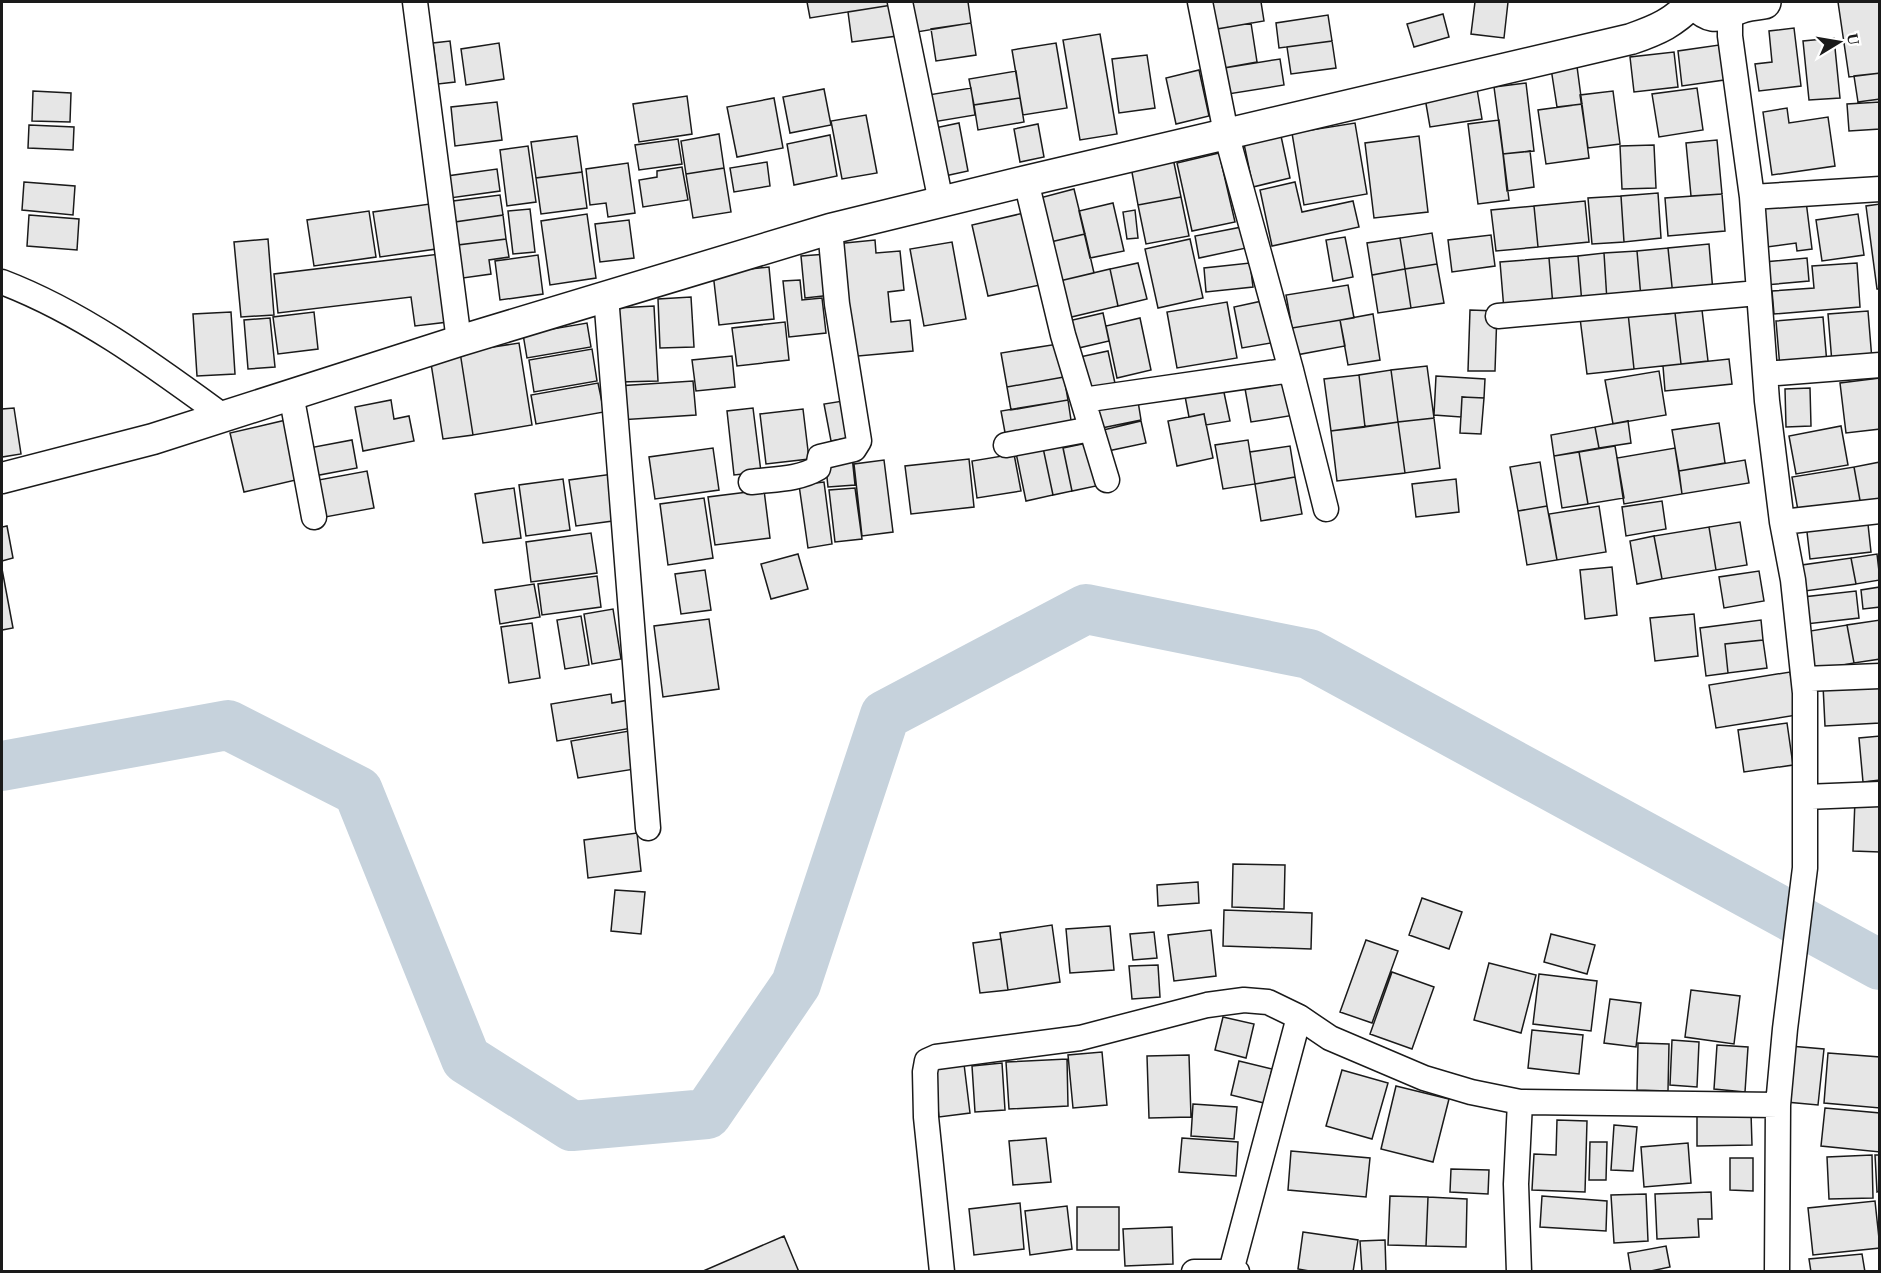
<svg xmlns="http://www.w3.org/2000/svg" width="1881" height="1273" viewBox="0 0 1881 1273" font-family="'Times New Roman',serif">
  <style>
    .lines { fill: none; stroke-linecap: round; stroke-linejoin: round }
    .river { stroke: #c6d2dc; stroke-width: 50 }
    .building { fill: #e6e6e6; stroke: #1a1a1a; stroke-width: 1.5 }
    .minor-casing { stroke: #1a1a1a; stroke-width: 27 }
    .tertiary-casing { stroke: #1a1a1a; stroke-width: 33 }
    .secondary-casing { stroke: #1a1a1a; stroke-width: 36 }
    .minor { stroke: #fff; stroke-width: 24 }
    .tertiary { stroke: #fff; stroke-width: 30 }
    .secondary { stroke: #fff; stroke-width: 33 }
  </style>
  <rect width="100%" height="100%" fill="#fff"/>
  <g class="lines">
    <!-- river -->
    <path class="river" d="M2,766L228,725L358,791L466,1059L572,1126L707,1114L796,984L885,715L1086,609L1309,654L1880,965"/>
  </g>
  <!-- building -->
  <path class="building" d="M807,2H891L892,5L810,18Z
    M912,2H968L971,23L917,32Z
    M1212,2H1261L1264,21L1211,30Z
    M1475,2H1508L1504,38L1471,34Z
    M1838,2H1880V73L1849,77Z
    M892,5L897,36L852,42L848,12Z
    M1443,14L1449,37L1414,47L1407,24Z
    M1328,15L1332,41L1279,48L1276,23Z
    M971,23L976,55L936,61L931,29Z
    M1251,23L1257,62L1218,69L1211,30Z
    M1794,28L1801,86L1759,91L1755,64L1772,62L1769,31Z
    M1100,34L1117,134L1080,140L1063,40Z
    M1834,38L1840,98L1809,100L1803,41Z
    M450,41L455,82L438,84L433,43Z
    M1332,41L1336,68L1291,74L1287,47Z
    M499,43L504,79L466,85L461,49Z
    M1056,43L1067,108L1023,115L1012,50Z
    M1719,45L1724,80L1682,86L1678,51Z
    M1674,52L1678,87L1634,92L1630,57Z
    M1147,55L1155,108L1119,113L1112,59Z
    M1280,59L1284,85L1222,95L1218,69Z
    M1576,59L1582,104L1557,107L1550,62Z
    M1199,70L1209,116L1176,124L1166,78Z
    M1016,71L1020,98L974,105L969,79Z
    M1880,73V99L1858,102L1854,76Z
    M1526,83L1534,151L1503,154L1494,87Z
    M971,88L975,115L933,122L928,95Z
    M1697,88L1703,130L1659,137L1652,94Z
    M824,89L831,125L790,133L783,97Z
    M1477,89L1482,119L1430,127L1425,98Z
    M33,91L71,93L70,122L32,121Z
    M1613,91L1620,144L1588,148L1580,95Z
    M687,96L692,134L639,142L633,104Z
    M774,98L783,148L737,157L727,107Z
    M1020,98L1024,122L978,130L974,105Z
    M497,102L502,140L455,146L451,107Z
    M1880,102V129L1849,131L1847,104Z
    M1582,104L1589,158L1546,164L1538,110Z
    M1787,108L1789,123L1828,117L1835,166L1772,175L1763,112Z
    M866,115L877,173L842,179L831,121Z
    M1499,120L1509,200L1478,204L1468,124Z
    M959,123L968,171L940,177L930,129Z
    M1355,123L1367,194L1304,205L1292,133Z
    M1038,124L1044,157L1020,162L1014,129Z
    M29,125L74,127L73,150L28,148Z
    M719,134L724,168L686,174L681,141Z
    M830,135L837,176L794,185L787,144Z
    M577,136L582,172L536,178L531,142Z
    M1281,136L1290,178L1253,187L1244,144Z
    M1419,136L1428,212L1374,218L1365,143Z
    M678,139L682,164L639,170L635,145Z
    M1717,140L1722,194L1691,196L1686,143Z
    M1654,145L1656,188L1622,189L1620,146Z
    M528,146L536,202L507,206L500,150Z
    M1530,151L1534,187L1507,191L1503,154Z
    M1219,153L1235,222L1192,231L1177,163Z
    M1173,158L1181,197L1138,205L1131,167Z
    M767,162L770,186L734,192L730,168Z
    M628,163L635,213L608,217L606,203L590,205L586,169Z
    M682,167L688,200L643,207L639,180L657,177V171Z
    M724,168L731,212L693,218L686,174Z
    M497,169L500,191L450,198L447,176Z
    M582,172L587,208L541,214L536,178Z
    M24,182L75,186L73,215L22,210Z
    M1295,182L1302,212L1353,201L1359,227L1272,246L1260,190Z
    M1074,189L1085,234L1046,243L1036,199Z
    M1658,193L1661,238L1624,242L1621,196Z
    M1722,194L1725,231L1668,236L1665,198Z
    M500,195L503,215L455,222L453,201Z
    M1621,196L1624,242L1592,244L1588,198Z
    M1181,197L1189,236L1146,244L1138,205Z
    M1585,201L1589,242L1538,247L1534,206Z
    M1806,201L1812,249L1797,251L1796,243L1767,247L1761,207Z
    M437,203L443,248L380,257L373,212Z
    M1113,203L1124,251L1090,258L1079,211Z
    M1880,204V289H1877L1866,206Z
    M1534,206L1538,247L1496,251L1491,210Z
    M530,209L535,252L513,254L508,211Z
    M1135,210L1138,238L1127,239L1123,212Z
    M369,211L376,257L314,266L307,220Z
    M1024,213L1040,285L988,296L972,225Z
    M587,214L596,278L550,285L541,221Z
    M1858,214L1864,255L1822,261L1816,220Z
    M29,215L79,219L77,250L27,246Z
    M503,215L506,239L458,245L455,222Z
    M629,220L634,258L600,262L595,224Z
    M1247,226L1251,247L1199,258L1195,236Z
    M1432,233L1437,264L1405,269L1400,238Z
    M1085,234L1094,273L1055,282L1046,243Z
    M1491,235L1495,266L1452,272L1448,240Z
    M1345,237L1353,277L1333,281L1326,240Z
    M1400,238L1405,269L1372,275L1367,243Z
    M268,239L274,315L241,317L234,242Z
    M506,239L509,257L489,260L491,274L463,278L458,245Z
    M1190,239L1203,298L1158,308L1145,249Z
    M875,240L876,253L900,251L904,290L888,292L891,322L910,320L913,351L847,357L835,244Z
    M952,242L966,319L924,326L910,249Z
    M1709,244L1713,292L1673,296L1668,248Z
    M1668,248L1673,296L1641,298L1637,251Z
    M1637,251L1641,298L1607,301L1604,253Z
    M1604,253L1607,301L1582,304L1578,256Z
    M440,254L448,322L415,326L411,297L278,313L274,274Z
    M827,254L832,295L805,298L801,256Z
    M538,255L543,294L500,300L495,261Z
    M1578,256L1582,304L1553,306L1549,258Z
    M1549,258L1553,306L1504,310L1500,262Z
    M1807,258L1809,281L1765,285L1764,262Z
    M1138,263L1147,299L1118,306L1110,269Z
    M1250,263L1253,287L1206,292L1204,268Z
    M1857,263L1860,307L1774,314L1772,291L1814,288L1812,266Z
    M1437,264L1444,303L1411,308L1405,269Z
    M769,267L774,319L719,325L713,273Z
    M1110,269L1118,306L1063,319L1055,282Z
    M1405,269L1411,308L1378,313L1372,275Z
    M800,280L802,300L822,298L826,333L789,337L783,281Z
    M1348,285L1354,318L1292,328L1286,295Z
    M691,297L694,347L660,348L658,299Z
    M1262,301L1271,343L1242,348L1234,307Z
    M1227,302L1237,358L1177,368L1167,312Z
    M654,306L658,381L620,382L617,308Z
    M1663,309L1664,314L1675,313L1681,364L1634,369L1628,313Z
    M1470,310L1497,311L1495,371H1468Z
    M1702,310L1708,361L1681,364L1675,313Z
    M1868,311L1872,360L1832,363L1828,314Z
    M231,312L235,374L197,376L193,314Z
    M314,312L318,349L278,354L273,317Z
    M1103,313L1109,341L1070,350L1064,322Z
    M1628,313L1634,369L1587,374L1580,318Z
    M1373,314L1380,360L1348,365L1340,320Z
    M1823,317L1827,364L1780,368L1776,321Z
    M270,318L275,367L248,369L244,320Z
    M1140,318L1151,370L1117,378L1106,326Z
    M1340,320L1345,346L1296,355L1292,328Z
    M785,322L789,360L737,366L732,328Z
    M587,323L591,347L527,358L523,334Z
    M519,343L532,425L473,435L460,352Z
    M1058,344L1064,377L1007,387L1001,353Z
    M592,349L597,381L534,392L529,360Z
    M1108,351L1116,388L1084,395L1075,358Z
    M460,352L473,435L443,439L430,357Z
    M732,356L735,387L696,391L692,360Z
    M1729,359L1732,384L1665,391L1663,366Z
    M1427,366L1434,418L1398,422L1391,370Z
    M1391,370L1398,422L1365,427L1359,375Z
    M1659,371L1666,415L1613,424L1605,380Z
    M1288,375L1295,415L1251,422L1244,383Z
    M1359,375L1365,427L1331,431L1324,379Z
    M1436,376L1485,379L1484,398L1462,397L1461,417L1434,415Z
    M1064,377L1068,400L1011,410L1007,387Z
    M1880,378V429L1846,433L1840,383Z
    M693,381L696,415L619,420L617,386Z
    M598,383L604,412L536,424L531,395Z
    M1222,383L1230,421L1206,425L1204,414L1189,417L1184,391Z
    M1810,388L1811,426L1786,427L1785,389Z
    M1137,395L1141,420L1092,430L1087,404Z
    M1462,397L1484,398L1481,434L1460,433Z
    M391,400L394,419L409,416L414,441L363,451L355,407Z
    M849,400L855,437L831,441L824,404Z
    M1068,400L1072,427L1006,438L1001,411Z
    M14,408L21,454L2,457V409Z
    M753,408L761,472L734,475L727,411Z
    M803,409L809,459L766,464L760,414Z
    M1204,414L1213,458L1177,466L1168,421Z
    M1434,418L1440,468L1405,473L1398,422Z
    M286,420L300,479L244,492L230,433Z
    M1141,421L1146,443L1103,452L1099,431Z
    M1628,421L1631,443L1599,448L1595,427Z
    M1398,422L1405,473L1337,481L1331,431Z
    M1719,423L1725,463L1679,471L1672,430Z
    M1841,426L1848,465L1796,474L1789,436Z
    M1595,427L1599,448L1554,456L1551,435Z
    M1061,438L1072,491L1053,495L1042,443Z
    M352,440L357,468L314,476L309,448Z
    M1248,440L1255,484L1223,489L1215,445Z
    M1042,443L1053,495L1026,501L1015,448Z
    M1087,443L1096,486L1072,491L1063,448Z
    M1290,446L1295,477L1255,484L1250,452Z
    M1615,446L1624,498L1588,504L1579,452Z
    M713,448L719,490L655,499L649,457Z
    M1675,448L1682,494L1624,504L1617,458Z
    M1579,452L1588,504L1562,508L1554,456Z
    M1014,454L1021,491L977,498L972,461Z
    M852,456L855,485L828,487L825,458Z
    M969,459L974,507L911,514L905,466Z
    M884,460L893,532L862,536L854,464Z
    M1745,460L1749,483L1682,494L1679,471Z
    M1540,462L1547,506L1518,511L1510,467Z
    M1880,462V503L1861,506L1854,467Z
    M1854,467L1861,506L1799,516L1792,477Z
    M367,471L374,508L320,518L313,481Z
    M613,474L620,520L576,526L569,480Z
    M1295,477L1302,514L1261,521L1255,484Z
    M563,479L570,530L526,536L519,485Z
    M1456,479L1459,512L1416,517L1412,484Z
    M824,482L832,544L808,548L799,485Z
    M514,488L521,538L483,543L475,494Z
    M855,488L862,539L835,542L829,490Z
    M764,490L770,538L715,545L708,497Z
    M704,498L713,558L668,565L660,504Z
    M1662,501L1666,529L1626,536L1622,507Z
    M1547,506L1557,560L1527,565L1518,511Z
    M1599,506L1606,552L1557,560L1549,514Z
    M1867,515L1871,552L1810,559L1806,523Z
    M1740,522L1747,565L1716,570L1709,527Z
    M7,526L13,558L2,561V527Z
    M1709,527L1716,570L1662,579L1654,536Z
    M591,533L597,573L531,582L526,542Z
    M1654,536L1662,579L1637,584L1630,541Z
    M798,554L808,589L771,599L761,564Z
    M1877,554L1880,580L1856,584L1851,558Z
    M1851,558L1856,584L1805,591L1802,565Z
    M1612,567L1617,615L1585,619L1580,570Z
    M2,569L13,628L2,630Z
    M705,570L711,610L681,614L675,574Z
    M1759,571L1764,601L1724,608L1719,577Z
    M597,576L601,607L542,615L538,584Z
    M534,584L540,617L500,624L495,590Z
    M1880,587V607L1863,609L1861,590Z
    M1856,591L1859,618L1806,624L1803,597Z
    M613,609L621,659L592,664L584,614Z
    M1694,614L1698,656L1655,661L1650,618Z
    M581,616L589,665L565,669L557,620Z
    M709,619L719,689L663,697L654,626Z
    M1761,620L1763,640L1725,644L1728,673L1706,676L1700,628Z
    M1880,620V659L1854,663L1847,625Z
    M532,623L540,678L509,683L501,627Z
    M1847,625L1854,663L1810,671L1804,632Z
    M1763,640L1767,668L1728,673L1725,644Z
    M1790,672L1797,715L1716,728L1709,685Z
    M1880,683V723L1825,726L1823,685Z
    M611,694L612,703L634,699L638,727L557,741L551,704Z
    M1787,723L1793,765L1744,772L1738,730Z
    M629,731L635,769L578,778L571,741Z
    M1880,736V780L1863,782L1859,738Z
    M1855,800L1880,801V852L1853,851Z
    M637,833L641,871L588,878L584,840Z
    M1233,864L1285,865L1284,909L1232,907Z
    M1198,882L1199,903L1158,906L1157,885Z
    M615,890L645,892L641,934L611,931Z
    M1422,898L1462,912L1449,949L1409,935Z
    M1224,910L1312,913L1311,949L1223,946Z
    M1052,925L1060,982L1008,990L1000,933Z
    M1110,926L1114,970L1070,973L1066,929Z
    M1211,930L1216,976L1174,981L1168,935Z
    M1154,932L1157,958L1133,960L1130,934Z
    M1551,934L1595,945L1587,974L1544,962Z
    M1001,939L1008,990L980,993L973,943Z
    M1366,940L1398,951L1372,1023L1340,1012Z
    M1489,963L1536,975L1521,1033L1474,1020Z
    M1158,965L1160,997L1132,999L1129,966Z
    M1392,972L1434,987L1412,1049L1370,1034Z
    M1539,974L1597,981L1591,1031L1533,1024Z
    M1691,990L1740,996L1734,1044L1685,1037Z
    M1610,999L1641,1003L1636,1047L1604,1043Z
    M1223,1017L1254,1024L1246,1058L1215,1050Z
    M1532,1030L1583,1035L1579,1074L1528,1068Z
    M1672,1040L1699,1042L1697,1087L1670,1085Z
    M1638,1043L1669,1044L1668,1091L1637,1090Z
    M1717,1045L1748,1047L1745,1092L1714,1089Z
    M1790,1046L1824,1049L1818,1105L1786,1102Z
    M1102,1052L1107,1105L1073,1108L1068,1055Z
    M1828,1053L1880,1057V1108L1824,1103Z
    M1189,1055L1191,1117L1149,1118L1147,1056Z
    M1067,1059L1068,1106L1009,1109L1006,1062Z
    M1239,1061L1272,1069L1264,1103L1231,1095Z
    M1002,1063L1005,1110L975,1112L972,1066Z
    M964,1064L970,1113L939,1117L933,1068Z
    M1342,1070L1388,1083L1372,1139L1326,1126Z
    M1396,1086L1449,1099L1433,1162L1381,1149Z
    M1193,1104L1237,1107L1234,1139L1191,1136Z
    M1825,1108L1880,1113V1152L1821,1146Z
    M1697,1113H1751L1752,1145L1697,1146Z
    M1557,1120L1587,1121L1585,1192L1532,1190L1534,1154L1556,1155Z
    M1614,1125L1637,1127L1633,1171L1611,1170Z
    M1046,1138L1051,1182L1013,1185L1009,1141Z
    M1182,1138L1238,1142L1236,1176L1179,1172Z
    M1590,1142H1607L1606,1180H1589Z
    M1688,1143L1691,1183L1644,1187L1641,1147Z
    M1291,1151L1370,1158L1366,1197L1288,1190Z
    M1872,1155L1873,1198L1829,1199L1827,1157Z
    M1875,1155H1880V1191L1877,1192Z
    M1730,1158H1753V1191L1730,1190Z
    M1451,1169L1489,1170L1488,1194L1450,1192Z
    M1711,1192L1712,1219H1698L1699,1237L1657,1239L1655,1194Z
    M1646,1194L1648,1241L1614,1243L1611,1195Z
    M1390,1196L1428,1197L1426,1246L1388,1245Z
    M1542,1196L1607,1201L1606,1231L1540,1227Z
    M1428,1197L1467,1199L1466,1247L1426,1246Z
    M1875,1201L1880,1248L1813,1255L1808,1208Z
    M1020,1203L1024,1249L974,1255L969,1209Z
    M1067,1206L1072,1249L1030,1255L1025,1211Z
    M1077,1207H1119V1250H1077Z
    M1172,1227L1173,1264L1125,1266L1123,1229Z
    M1303,1232L1358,1240L1353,1272H1315L1298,1269Z
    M784,1236L799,1272H701Z
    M1385,1240L1386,1272H1362L1360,1241Z
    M1666,1246L1670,1267L1646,1272H1631L1628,1253Z
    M1862,1254L1865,1272H1811L1809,1259Z"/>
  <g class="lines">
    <defs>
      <path id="minor" d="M415,2L459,341
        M900,2L941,202
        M1200,2L1226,133L1291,370L1326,509
        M1730,12V36L1752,197L1767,401L1782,522L1793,580L1805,693V868L1785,1029L1778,1105L1777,1272
        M1026,181L1063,335L1107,480
        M1752,197L1880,189
        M2,282C83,313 153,365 223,416
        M606,296L648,828
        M1498,316L1758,293
        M1765,374L1880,365
        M291,394L314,517
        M1083,400L1291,370
        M1006,445L1091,429
        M751,482C773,479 798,480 818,468L820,457L854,449L859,441L837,304L830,229
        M1782,522L1880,511
        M1804,679L1880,676
        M1805,797L1880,794
        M1231,1271L1299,1017
        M942,1272L926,1117L925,1072L927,1061L936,1057L1080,1038L1207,1005L1244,1000L1268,1002L1299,1017L1330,1038L1424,1078L1471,1092L1520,1102L1778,1105
        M1194,1272H1237
        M1519,1272L1516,1184L1520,1102"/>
      <path id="tertiary" d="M2,478L153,439L459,341L830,229L1026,181L1631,39C1660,29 1672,23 1694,2"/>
      <path id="secondary" d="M1694,2C1713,21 1718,14 1739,7C1747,4 1756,3 1764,2"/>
    </defs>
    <!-- minor casing -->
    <use href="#minor" class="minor-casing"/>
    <!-- tertiary casing -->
    <use href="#tertiary" class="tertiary-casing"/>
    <!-- secondary casing -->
    <use href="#secondary" class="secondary-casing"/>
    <!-- minor -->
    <use href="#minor" class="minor"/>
    <!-- tertiary -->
    <use href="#tertiary" class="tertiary"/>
    <!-- secondary -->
    <use href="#secondary" class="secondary"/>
  </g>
  <!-- border -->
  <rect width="1881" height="1273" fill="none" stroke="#1a1a1a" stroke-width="6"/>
  <!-- north arrow -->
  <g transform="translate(1839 42) rotate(79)" stroke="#ffffff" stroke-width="4.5" paint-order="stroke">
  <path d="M0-4.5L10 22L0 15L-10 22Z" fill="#1a1a1a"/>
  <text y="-9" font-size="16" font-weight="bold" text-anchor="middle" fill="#1a1a1a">U</text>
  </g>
</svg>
